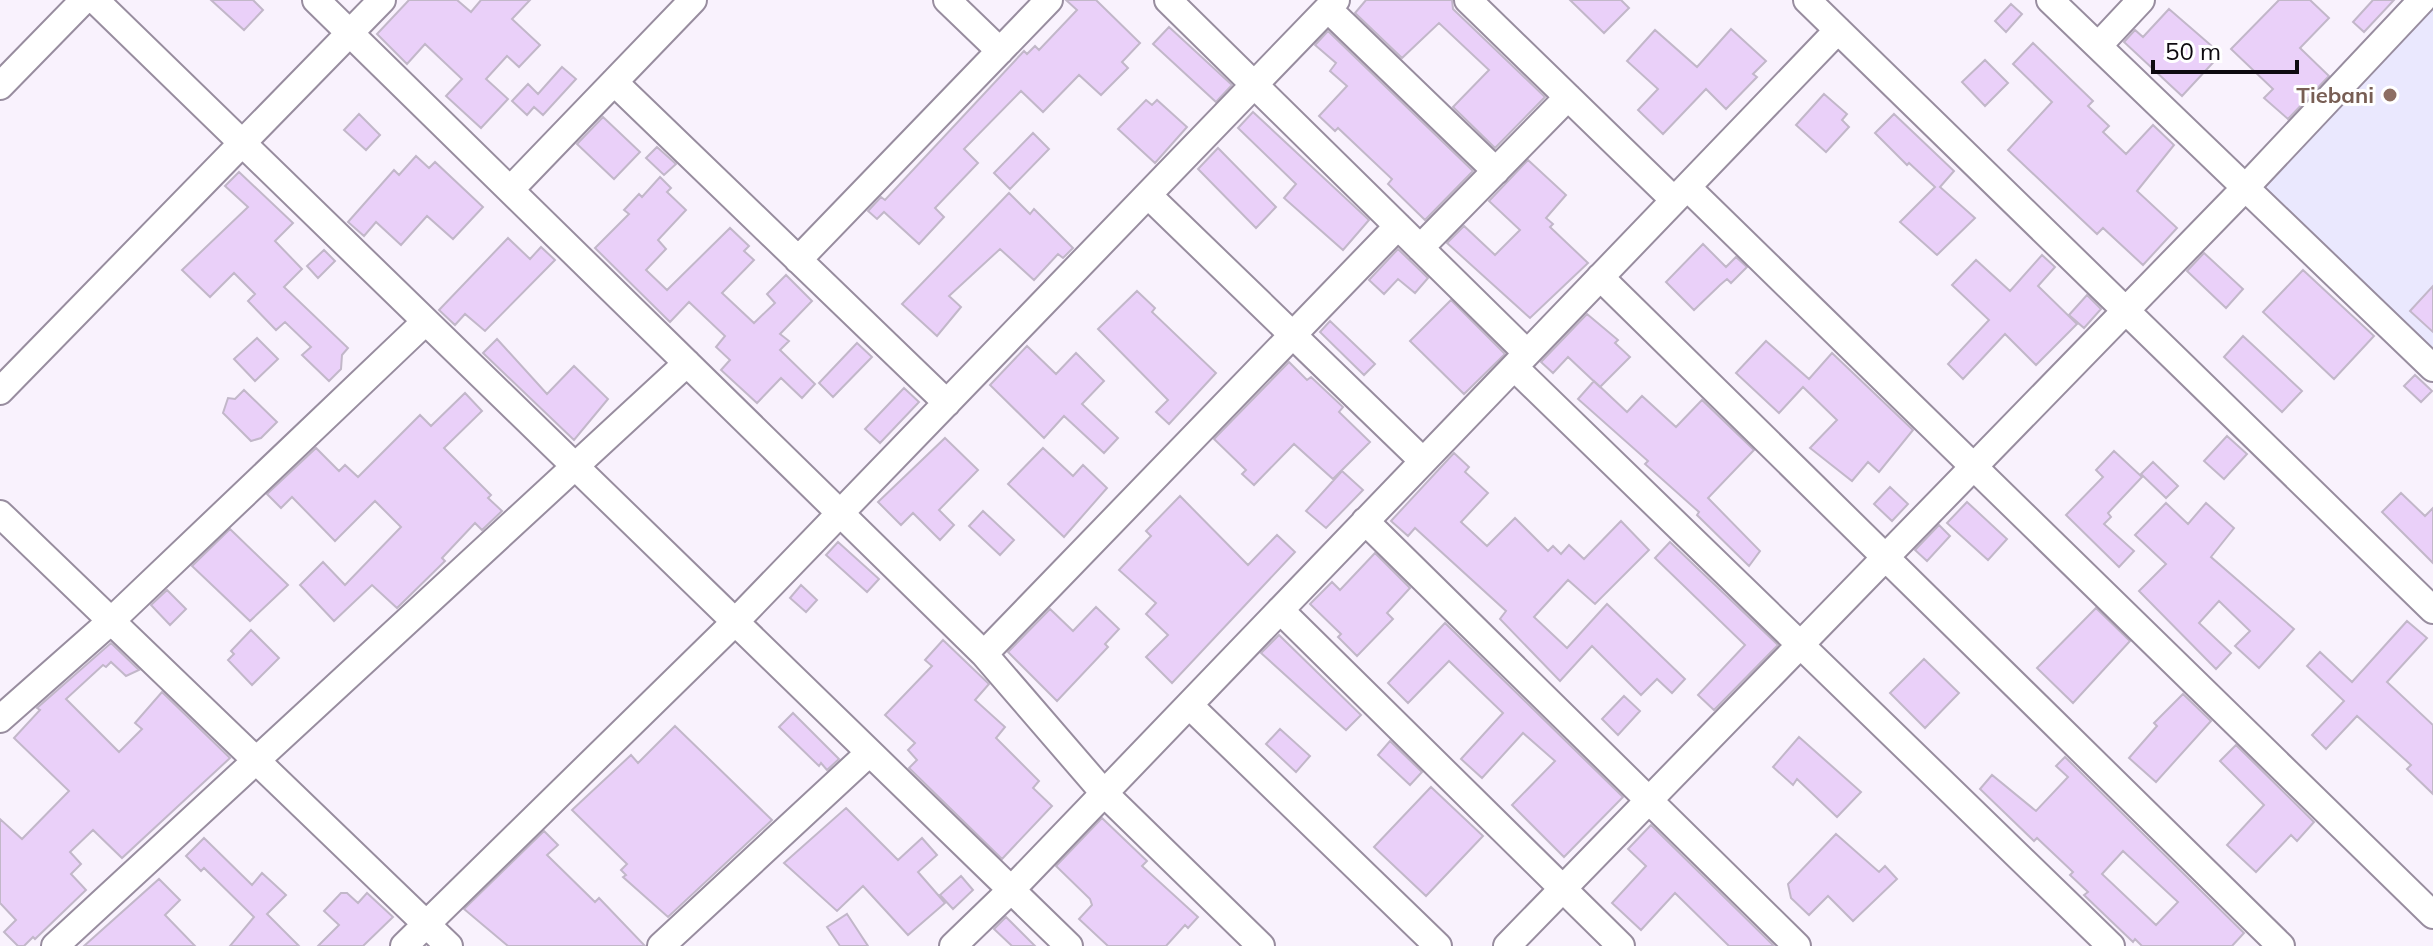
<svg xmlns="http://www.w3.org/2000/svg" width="2433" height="946" viewBox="0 0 2433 946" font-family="Mulish,sans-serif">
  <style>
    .education { fill: #eae8fe }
    .building { fill: #ead0f9; stroke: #c2b7c9; stroke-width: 2; fill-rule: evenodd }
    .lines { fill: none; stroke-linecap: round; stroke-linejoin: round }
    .minor-casing { stroke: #988d9f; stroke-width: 30 }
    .minor { stroke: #fff; stroke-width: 26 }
    .education-dot { fill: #8d6e63; stroke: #fff; stroke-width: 3 }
    .labels { text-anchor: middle; stroke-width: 6; stroke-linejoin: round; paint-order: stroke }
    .education-label { font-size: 22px; font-weight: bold; fill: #785e54; stroke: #fff; text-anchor: end }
  </style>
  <rect width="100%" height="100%" fill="#f9f2fd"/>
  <!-- education -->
  <path class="education" d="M2433,6V350L2261,185Z"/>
  <!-- building -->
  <path class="building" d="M211,0H253L263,10L244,30Z
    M409,0H457L471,12L481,0H530L512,19L540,45L519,67L507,56L486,79L508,99L481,128L446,96L462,79L425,44L407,64L377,34Z
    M1066,0H1096L1140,43L1122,62L1128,68L1101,95L1079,75L1043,112L1021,91L964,149L978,163L935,208L944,217L919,244L884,212L877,219L868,211L881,197L885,200L1024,51L1027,54L1035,46L1039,50L1077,10Z
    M1366,0H1452L1453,9L1545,97L1495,148L1453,107L1489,70L1439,23L1402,58L1355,13Z
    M1570,0H1621L1629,8L1604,33Z
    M2279,0H2310L2329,18L2300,48L2329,76L2288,119L2264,98L2273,89L2231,49Z
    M2373,0H2394L2364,32L2353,22Z
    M2011,4L2022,14L2006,32L1995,21Z
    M2169,9L2221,54L2182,96L2124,42L2135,30L2143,37Z
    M1169,27L1232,85L1216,102L1153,44Z
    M1731,29L1766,61L1753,74L1757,77L1726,109L1706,89L1663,134L1638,110L1658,89L1627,61L1655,30L1697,67Z
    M1328,31L1473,171L1425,220L1388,184L1392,179L1338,128L1335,131L1319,116L1347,86L1330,71L1336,63L1315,45Z
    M2033,43L2093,101L2088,106L2109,126L2103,132L2126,154L2153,125L2174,145L2137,191L2177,228L2143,265L2103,228L2097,234L2008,150L2052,102L2013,64Z
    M1985,60L2008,83L1985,106L1962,82Z
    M562,67L576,79L543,115L534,107L527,115L512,101L528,84L538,94Z
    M1824,94L1847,114L1842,120L1849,127L1826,152L1796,125Z
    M1146,100L1152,105L1157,100L1187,127L1155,163L1118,129Z
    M1253,112L1369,220L1343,250L1284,198L1296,184L1238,128Z
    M359,114L380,135L366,150L344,130Z
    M1894,114L1954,171L1940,187L1975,218L1937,255L1900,222L1935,187L1909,163L1907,165L1875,133Z
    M603,117L640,152L614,179L577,144Z
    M1033,133L1049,149L1010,189L994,173Z
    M657,147L676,164L664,175L646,158Z
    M1218,148L1276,207L1256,228L1198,169Z
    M416,156L429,168L435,162L483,207L453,239L427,216L401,245L376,222L364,236L348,222L394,170L399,175Z
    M1528,160L1566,195L1546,218L1553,224L1550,227L1588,263L1530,318L1447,243L1464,226L1495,255L1520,230L1489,201Z
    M239,172L293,223L275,241L302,269L284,287L348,348L342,355L341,369L329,381L302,355L311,347L285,322L276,330L248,301L255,294L234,273L210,297L182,270L248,207L225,186Z
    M660,177L671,188L667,192L686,210L658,240L666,249L646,270L667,290L730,228L749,246L744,251L754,260L722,293L754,323L775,303L767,294L786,275L812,301L780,334L789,341L780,350L815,384L802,398L781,378L757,403L721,370L730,360L716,347L725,336L689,302L670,322L595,248L629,214L624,210L639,194L642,197Z
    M1009,193L1030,214L1034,209L1073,248L1063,258L1058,254L1034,280L1000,249L949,296L961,307L937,336L902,304Z
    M508,238L530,259L541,247L555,260L485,331L465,314L455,325L439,310Z
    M1703,244L1726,267L1736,257L1747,267L1731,283L1727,279L1720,285L1694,310L1666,282Z
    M1398,249L1428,278L1415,293L1398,279L1384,294L1369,280Z
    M324,250L335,261L318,278L307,266Z
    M2204,253L2243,289L2226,308L2187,271Z
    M2042,255L2055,267L2038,286L2077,324L2036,365L2005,334L1963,379L1948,364L1989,320L1952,285L1976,260L2010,291Z
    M2303,270L2374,336L2334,379L2263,312Z
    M2433,286V332L2410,311Z
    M1137,291L1155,308L1152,312L1216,373L1169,424L1156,412L1168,400L1098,329Z
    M2087,295L2101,309L2084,328L2069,315Z
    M1451,300L1505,354L1464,394L1410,341Z
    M1587,314L1618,340L1615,343L1630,357L1600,387L1568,357L1553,373L1541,362Z
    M1330,321L1375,364L1364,375L1320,332Z
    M2243,336L2302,391L2282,412L2224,357Z
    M257,338L278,359L255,381L234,359Z
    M497,339L547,394L574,366L608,399L574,440L483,353Z
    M1766,341L1809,379L1832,353L1913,430L1879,472L1868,462L1852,481L1810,448L1837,420L1803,387L1779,413L1736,373Z
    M857,343L872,357L833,397L819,383Z
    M1027,346L1056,374L1076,353L1104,381L1082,404L1118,438L1104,453L1064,416L1044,438L990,385Z
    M1289,362L1307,380L1311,377L1343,407L1339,412L1370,442L1333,479L1294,444L1254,485L1242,474L1246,470L1214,439Z
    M2415,375L2432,391L2421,402L2404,386Z
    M1594,381L1627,412L1642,396L1676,427L1702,400L1754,450L1708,498L1760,551L1749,566L1697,515L1699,512L1645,464L1648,461L1578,399Z
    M904,388L919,402L880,443L865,429Z
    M244,390L277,422L261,438L251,441L223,413L228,398L235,399Z
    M465,393L482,411L444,448L491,495L488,498L502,511L482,530L475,523L442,558L445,561L397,608L372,585L334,621L300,585L323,562L345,585L401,527L375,501L335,541L292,497L281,508L267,494L316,448L339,471L345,465L358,477L420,415L431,426Z
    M2227,436L2247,454L2224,479L2204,461Z
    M945,438L978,470L939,510L954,525L940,540L913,513L901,525L878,502Z
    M1043,448L1073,476L1083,465L1107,488L1064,537L1008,484Z
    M2114,451L2142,477L2108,513L2111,517L2104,524L2134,551L2119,567L2066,515L2103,477L2096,470Z
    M1454,453L1469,467L1465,472L1488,493L1461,522L1487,546L1515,518L1548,551L1553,546L1561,554L1569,545L1584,559L1621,521L1649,550L1595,604L1568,580L1534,617L1567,648L1607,604L1685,679L1672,693L1657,679L1641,695L1592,646L1560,681L1500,619L1506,611L1415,528L1408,536L1391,521Z
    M2153,462L2178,486L2166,498L2141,474Z
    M1342,471L1363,490L1326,528L1306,511Z
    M1890,487L1908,504L1892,521L1874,504Z
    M2401,493L2425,516L2433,508V563L2382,512Z
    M1180,496L1248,565L1277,535L1295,552L1172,683L1146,657L1168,635L1146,614L1156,603L1119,570L1151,536L1146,531Z
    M1967,502L2007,539L1988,560L1947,523Z
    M2166,503L2188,524L2206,503L2234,528L2211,557L2294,629L2259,668L2235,646L2250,631L2219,601L2199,623L2231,653L2216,669L2139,591L2166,564L2135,535Z
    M983,511L1014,540L1000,555L969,526Z
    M1939,525L1950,536L1927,561L1915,550Z
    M230,529L288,585L250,621L192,566Z
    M838,542L879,579L867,592L826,555Z
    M1670,542L1778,645L1714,710L1698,695L1745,645L1655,558Z
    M1375,553L1410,588L1387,613L1393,619L1357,656L1338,637L1341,634L1310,604L1332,582L1340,590Z
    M801,585L817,600L806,612L790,598Z
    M167,590L186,609L170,625L151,605Z
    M1096,607L1119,629L1105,644L1108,647L1057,701L1008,652L1050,609L1073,631Z
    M2096,608L2130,641L2073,703L2037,668Z
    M2407,621L2427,638L2387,682L2433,725V794L2407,769L2411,765L2357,716L2326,749L2312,735L2344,701L2307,666L2320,652L2352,682Z
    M1445,623L1623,797L1564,857L1512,805L1555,761L1523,733L1482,778L1461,759L1503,713L1449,661L1408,703L1388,683Z
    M251,630L279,658L252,685L228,660L234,654L231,651Z
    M1279,635L1361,715L1346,730L1261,653Z
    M943,640L989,684L975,700L1005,727L996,738L1039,781L1033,788L1052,806L1002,859L909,768L917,760L908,750L915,743L885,715L932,666L925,660Z
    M111,643L139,670L126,676L111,662L106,667L103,665L66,699L119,752L142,729L135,723L162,692L230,758L122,858L93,830L70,852L81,864L71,874L86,890L35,939L33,937L24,946H18L4,932L16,920L0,903V819L22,839L69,791L14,738L40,710L37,708Z
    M1924,659L1959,693L1925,728L1890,693Z
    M2183,694L2211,721L2156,782L2129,758L2157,726L2154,723Z
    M1624,696L1640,711L1618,735L1602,719Z
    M793,713L839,759L827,770L821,763L819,766L779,727Z
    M675,726L772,820L668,917L623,877L626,875L621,870L627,864L572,810L631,755L638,763Z
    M1280,729L1310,756L1296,772L1266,744Z
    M1799,737L1861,792L1837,817L1797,779L1793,785L1773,767Z
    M1390,741L1422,772L1410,785L1378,755Z
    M2236,745L2314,822L2297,841L2291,835L2256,872L2227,845L2264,805L2220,761Z
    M2065,757L2244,933L2232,946H2142L2135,939L2133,942L2084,895L2088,892L2070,875L2073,872L2037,838L2034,841L1980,789L1992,775L2036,811L2068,777L2056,766ZM2123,851L2178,902L2156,925L2102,874Z
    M1431,787L1483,836L1426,896L1374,847Z
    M846,808L898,860L922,838L937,855L918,872L945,903L908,935L863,886L837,911L784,863Z
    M1102,818L1147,861L1142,866L1198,917L1188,928L1185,925L1166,946H1108L1079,919L1092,905L1090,899L1056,866Z
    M1651,825L1774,946H1729L1675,893L1641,930L1612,903L1646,866L1628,849Z
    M544,831L558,845L547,855L595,902L599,898L645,946H508L464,909Z
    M1836,834L1879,872L1885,866L1897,879L1853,921L1828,896L1809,915L1791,898L1788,884Z
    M204,838L252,885L262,873L286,895L267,914L299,946H230L254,917L204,868L201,871L186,856Z
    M961,876L973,890L953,909L940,895Z
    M159,879L180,900L165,915L195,946H84Z
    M341,893H347L358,903L367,893L393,917L363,946H318L339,925L324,911Z
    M847,914L868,946H840L827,927Z
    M1006,917L1035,946H1012L994,929Z"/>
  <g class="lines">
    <defs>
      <path id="minor" d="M95,0L1069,946
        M316,0L984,654L1104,793L1261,946
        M947,0L1000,51
        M1168,0L1527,353
        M1468,0L1674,200
        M1807,0L2433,610
        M2050,0L2433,368
        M1328,9L1496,171
        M2098,46L2141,0
        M614,82L947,403
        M0,86L84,0
        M1687,187L2433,915
        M510,190L693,0
        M1148,195L1423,461
        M1420,248L1568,97
        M798,260L1049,0
        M1600,277L2281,946
        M1514,367L2111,946
        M0,391L382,0
        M0,514L449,946
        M1365,521L1797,946
        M1280,610L1621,946
        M984,654L1398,226
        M1189,705L1438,946
        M0,719L111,621L425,322
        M55,946L687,363
        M404,946L733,624L1336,0
        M661,946L868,754
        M953,946L1011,890L1838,30
        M1507,946L2245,188L2422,0"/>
    </defs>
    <!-- minor casing -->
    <use href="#minor" class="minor-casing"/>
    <!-- minor -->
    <use href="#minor" class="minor"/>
  </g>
  <!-- markers -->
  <circle class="education-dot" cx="2390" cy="95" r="8"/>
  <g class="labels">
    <!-- education labels -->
    <g class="education-label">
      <text x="2374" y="103">Tiebani</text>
    </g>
  </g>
  <!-- scale -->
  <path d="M2153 60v12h144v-12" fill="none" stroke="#0e0a10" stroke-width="4"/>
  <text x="2165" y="60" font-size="24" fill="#0e0a10" stroke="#ffffff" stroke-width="6" paint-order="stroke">50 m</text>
</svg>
